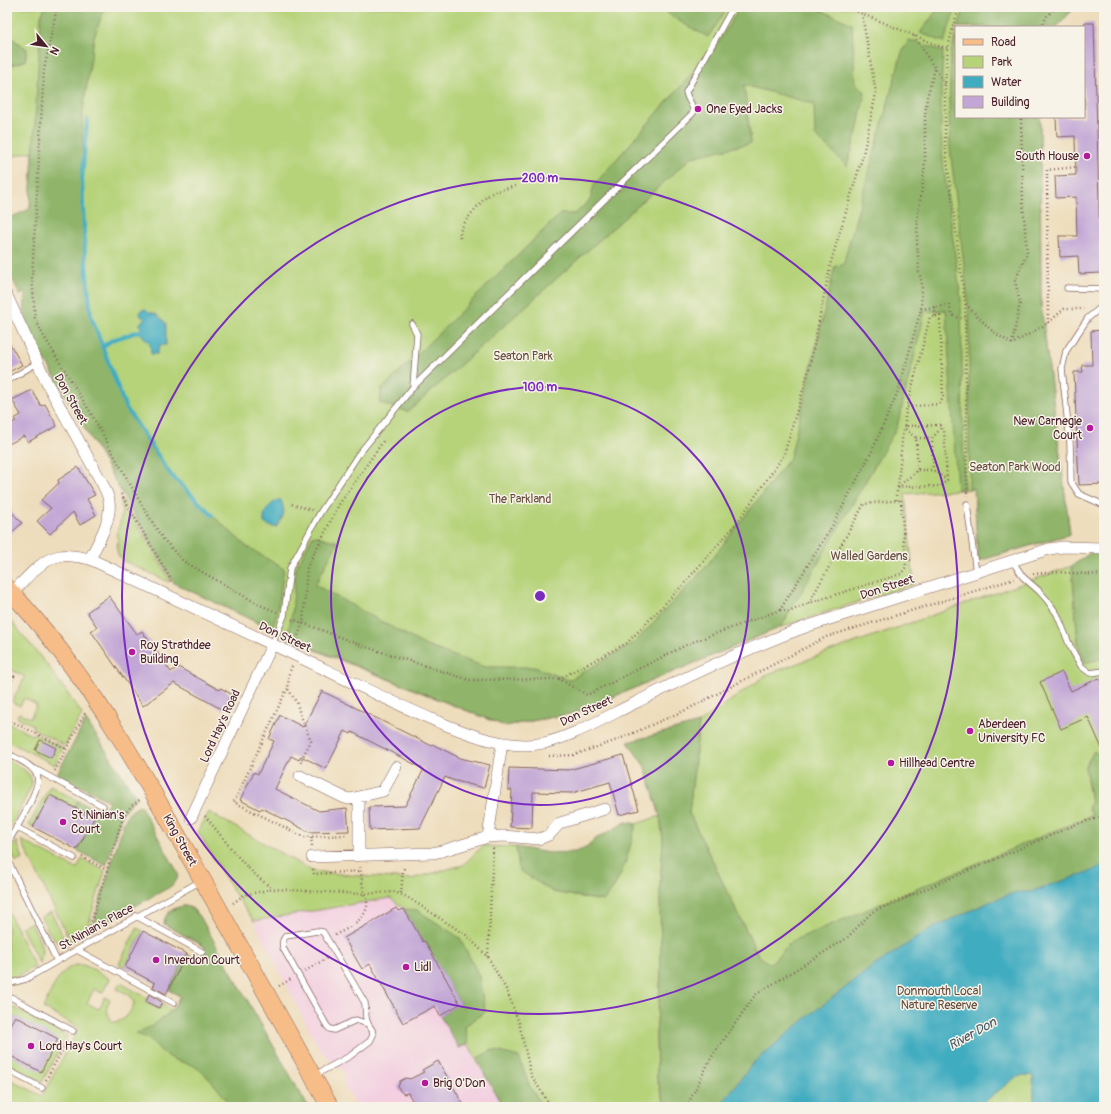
<svg xmlns="http://www.w3.org/2000/svg" width="1111" height="1114" viewBox="0 0 1111 1114" font-family="Pangolin,sans-serif">
  <style>
    .built { fill: #f3cfe0 }
    .green { fill: #b6d37a; stroke: #807952 }
    .forest { fill: #90b56a; stroke: #6d6a4a }
    .water { fill: #41acc0; stroke: #466676 }
    .lines { fill: none; stroke-linecap: round; stroke-linejoin: round }
    .stream { stroke: #41acc0; stroke-width: 4 }
    .building { fill: #c2a7d6 }
    .lane-casing { stroke: #83625e; stroke-width: 7 }
    .street-casing { stroke: #83625e; stroke-width: 12 }
    .primary-casing { stroke: #83625e; stroke-width: 18 }
    .path { stroke: #83625e; stroke-width: 2.5; stroke-dasharray: 1 3; stroke-linecap: butt }
    .lane { stroke: #fff; stroke-width: 5.5 }
    .street { stroke: #fff; stroke-width: 11 }
    .primary { stroke: #f7bd88; stroke-width: 17 }
    .ring { fill: none; stroke: #7b2cbf; stroke-width: 2 }
    .poi-dot { fill: #b5179e; stroke: #f7f3e8; stroke-width: 1.5 }
    .labels { text-anchor: middle; stroke-width: 3; stroke-linejoin: round; paint-order: stroke }
    .poi-label { font-size: 12px; fill: #4a1f2b; stroke: #f7f3e8; text-anchor: start }
    .park-label { font-size: 12px; fill: #654c3f; stroke: #f7f3e8 }
    .street-label { font-size: 12px; fill: #4a1f2b; stroke: #f7f3e8 }
    .water-label { font-size: 13px; font-style: italic; fill: #465767; stroke: #f7f3e8 }
    .centre { fill: #7b2cbf; stroke: #f7f3e8; stroke-width: 2 }
    .ring-label { font-size: 12px; text-anchor: middle; font-weight: bold; fill: #7b2cbf; stroke: #f7f3e8; stroke-width: 3; stroke-linejoin: round; paint-order: stroke }
  </style>
  <rect width="100%" height="100%" fill="#f7f3e8"/>
  <filter id="ink" filterUnits="userSpaceOnUse"><feTurbulence type="fractalNoise" baseFrequency=".025" numOctaves="2"/><feDisplacementMap in="SourceGraphic" scale="8" xChannelSelector="R" yChannelSelector="G"/><feConvolveMatrix kernelMatrix="1 2 1 2 8 2 1 2 1" color-interpolation-filters="sRGB"/></filter>
  <filter id="wash" filterUnits="userSpaceOnUse"><feTurbulence type="fractalNoise" baseFrequency=".012" numOctaves="4" result="noise"/><feDisplacementMap in="SourceGraphic" scale="16" xChannelSelector="R" yChannelSelector="G"/><feGaussianBlur stdDeviation="0.9" result="paint"/><feColorMatrix in="noise" values="0 0 0 0 0 0 0 0 0 0 0 0 0 0 0 0 0 1.4 0 .05"/><feComposite in="paint" operator="in"/></filter>
  <g filter="url(#wash)">
    <rect width="100%" height="100%" fill="#eeddbc"/>
    <!-- built -->
    <path class="built" d="M390,898L404,909L423,942L425,941L460,1004L440,1015L459,1048L468,1043L503,1107H357L343,1084L345,1073L319,1049L254,921Z"/>
    <!-- green -->
    <path class="green" d="M7,7H1075L1057,27H956V117H1040L1041,306L1070,534L978,561L974,489L905,494L914,584L781,627L574,713L505,726L295,642L277,632L174,583L24,323L33,151L7,158V66L25,61L27,49L7,35Z
      M123,500L170,580L169,582L124,561C115,554 116,548 119,538L116,536C120,524 123,513 121,501Z
      M1072,566L1078,643L1085,662L1104,658V759L1094,751L1085,767L1093,814L1104,1107H673L758,955L689,813L699,723L768,674L845,646Z
      M7,616L48,666L82,714L65,746L32,728L33,725L17,717L19,713L30,718L37,705L24,698L20,706L12,702L25,677L10,669L7,660Z
      M7,722L31,735L33,733L63,748L55,765L7,741Z
      M7,760C18,766 35,772 31,787L12,824L7,828Z
      M50,786L78,801L74,807L50,795L33,827L29,825Z
      M209,812L312,871L360,876L411,879L463,865L483,846L516,847L520,870L553,892L603,901L625,864L636,824L660,816L663,841L660,887L661,974L656,1034L657,1079L666,1107H503L468,1044L459,1048L460,1004L425,942H423L404,909L390,898L254,921L238,899L198,832Z
      M21,840L77,869L82,859L105,871L86,932L70,941Z
      M17,841L23,859L16,862L11,850Z
      M187,906L193,909L203,922L308,1107H7V1078L42,1096L79,1028L43,1008C50,994 61,963 81,965C88,965 102,975 110,979L102,993L94,989L87,1003L99,1009L105,997L110,1000C105,1008 107,1014 113,1022C124,1022 131,1013 134,1003L130,995L117,989L120,983L148,998L146,1002L159,1009L161,1004L172,1010L180,996L169,990L187,954L199,960L205,948L204,946L164,924C164,912 176,906 187,906Z
      M7,909L35,967C26,971 17,978 7,978Z
      M51,912L68,946C53,945 47,929 41,917Z
      M31,923C37,936 47,950 39,963L21,927Z
      M137,928L143,931L125,967L119,964Z
      M13,1007L67,1036L42,1082L7,1063V1018Z"/>
    <!-- forest -->
    <path class="forest" d="M45,7H105L94,37L82,118L85,253L91,316L125,406L171,475L212,515L246,546L284,569L276,618L271,629L174,583L24,323L25,292L20,295L7,267V219L30,209L41,16Z
      M659,7H728L708,37L679,21Z
      M740,7H814L852,24L855,83L865,92L857,132L847,166L815,135L814,104L744,85L751,143L692,157L408,412L380,403L381,390L560,214H575L590,200L594,185L717,45Z
      M939,7H956L944,42L920,33Z
      M965,7H1075L1057,27H958Z
      M7,35L27,49L25,61L7,66Z
      M956,35V117H1040L1041,306L1070,534L978,561L974,489H969V317L966,282L950,148L949,110L951,52Z
      M909,40L943,51L941,95V134L943,162L961,300L964,489H957L946,310L925,312L897,427L781,627L574,713L505,726L287,638L292,614L296,568L313,535L338,542L315,585L426,646L485,667H534L569,680L634,643L704,569L790,458L835,266L843,265L902,52Z
      M1090,553H1104V658L1085,663L1078,643L1072,566Z
      M86,720L137,798L131,802L122,813L106,866L77,850L94,818L74,807L78,801L103,813L109,801L57,774Z
      M699,723L689,813L758,955L770,964L792,941L1093,815L1088,808L1091,802L1085,767L1094,751L1104,759V875L735,1107H666L657,1079L656,1034L661,974L660,887L663,840L660,816L645,767L628,742Z
      M140,805L178,873C178,881 174,884 168,888L91,930L124,822L129,813Z
      M626,822L636,824C629,850 623,881 603,901L553,892L519,870L516,847L549,853L576,852L588,847L592,841Z
      M183,906C193,906 197,915 203,922L308,1107H233C222,1095 208,1074 194,1066C186,1062 176,1062 168,1056C153,1046 156,1039 135,1034L152,1026L160,1020L172,1010L180,996L169,990L187,954L199,960L205,948L204,946L164,924C164,913 174,908 183,906Z
      M404,909L417,910L460,938L479,976L485,1012L465,1026L468,1043L459,1048L440,1016L460,1004L425,942H423Z
      M492,1050L519,1057L529,1085L543,1107H503L476,1059Z"/>
    <!-- water -->
    <path class="water" d="M146,309L149,312L156,314L166,323V345H160L157,354H151L150,344L141,334L140,323L145,319L140,315L141,310Z
      M277,500H281C286,513 284,515 277,527H272L264,523C263,512 268,506 277,500Z
      M1104,864V1107H1030L1034,1100L1033,1076L1024,1075L1015,1078L978,1107H719L753,1063L806,1018L872,967L930,929L994,900L1016,892H1030L1094,870Z"/>
    <g class="lines">
      <!-- stream -->
      <path class="stream" d="M87,120L82,180L85,253L91,316L125,406L171,475L212,515
        M102,347L112,340L140,331"/>
    </g>
    <g id="blocks">
      <!-- building -->
      <path class="building" d="M1084,23H1094L1101,273L1079,274L1078,256L1060,257L1059,236H1077L1076,197L1056,198L1055,176L1076,175L1075,136L1057,137L1056,117H1084Z
        M1104,330V484L1079,485L1074,372H1083L1082,365H1092L1091,331Z
        M7,339L22,365L7,373Z
        M32,390L41,406L45,404L57,426L28,442L24,436L7,445V426L16,421L14,419L21,415L12,400Z
        M78,467L95,495L87,499L96,515L80,525L73,512L50,534L37,521L51,508L41,500L59,483L58,480Z
        M7,507L22,523L7,537Z
        M109,596L137,634L142,631L171,672L178,667L220,690L221,688L231,694L223,710L174,683L143,706L91,631L97,627L87,612Z
        M1062,672L1071,691L1099,678L1104,690V753L1088,717L1061,729L1040,682Z
        M322,691L432,746V744L460,758L490,765L484,788L452,780L445,777L420,828L370,830L369,807L405,806L424,769L352,732L351,734L345,731L326,769L301,756L299,760L291,756L275,789L319,811L347,808L349,831L309,832L262,808L260,810L240,800L254,772L258,774L274,741L269,739L280,715L303,727Z
        M40,740L56,748L51,758L35,750Z
        M623,755L639,810L619,815L610,782L572,793L533,792L532,828L510,827L512,790H508L509,768L569,770Z
        M50,795L94,818L77,850L33,827Z
        M396,908L398,911L404,909L423,942L425,941L460,1004L440,1016L435,1006L403,1023L370,964L362,969L344,938Z
        M143,931L187,954L166,994L153,987L155,983L125,967Z
        M149,994L162,1002L159,1008L146,1002Z
        M15,1016L58,1039L41,1072L7,1054V1030Z
        M438,1061L465,1107H416L408,1093L404,1094L400,1091L398,1087L400,1081L406,1078L410,1079L424,1072L422,1070Z"/>
    </g>
  </g>
  <g filter="url(#ink)">
    <use href="#blocks" fill-opacity="0" stroke="#83625e" stroke-width="1"/>
    <g class="lines">
      <defs>
        <path id="lane" d="M1067,288L1104,289
          M1104,302L1099,309L1088,318L1066,351L1062,369L1070,443L1071,482L1079,494L1104,505
          M7,381L37,363
          M413,387L693,113C695,106 687,100 686,92L733,7
          M967,504L976,573
          M1013,562L1023,577L1039,591L1047,600L1057,614L1070,646L1081,666L1090,673L1104,671
          M272,645L284,616L290,568L320,513L358,455L413,387L417,334L412,324
          M7,753C17,759 32,764 37,775C43,787 14,831 7,844
          M35,769L103,806
          M16,827L74,858
          M7,859L57,961L201,881
          M136,916L202,952
          M77,950L174,1003
          M7,984L26,979L57,961
          M7,995L73,1031
          M7,1070L42,1088
          M315,1075L350,1056L370,1041L373,1035L372,1030L368,1024L366,1018L365,1003L323,932L317,931L286,936C282,940 282,943 283,948L327,1026L330,1029L334,1030L356,1020L368,1024"/>
        <path id="street" d="M7,296L47,383L102,483C105,489 108,495 109,501C112,520 98,542 90,559
          M12,593C25,580 40,560 59,556C69,554 80,557 90,559C159,592 228,624 297,656C343,678 389,701 436,721C467,733 503,749 538,744C568,740 611,714 639,701C694,673 750,647 808,626L1049,549L1063,547L1104,548
          M300,776L345,798L350,799L383,791L396,767
          M359,797V854
          M191,818L272,645
          M488,837L503,836L539,839L549,835L560,823L605,809
          M312,857L432,853L442,851L488,837L502,743"/>
        <path id="primary" d="M7,588C88,673 145,777 202,879C245,955 288,1031 330,1107"/>
      </defs>
      <!-- lane casing -->
      <use href="#lane" class="lane-casing"/>
      <!-- street casing -->
      <use href="#street" class="street-casing"/>
      <!-- primary casing -->
      <use href="#primary" class="primary-casing"/>
      <!-- path -->
      <path class="path" d="M57,7L44,70L32,277L35,318L43,335L89,410L140,502L163,539L183,561L260,605L277,612
        M846,7L939,46L948,48
        M960,7L954,23L948,48L945,84V143L965,304L967,496
        M1041,27L1047,16L1056,7
        M914,36L945,84
        M460,238C460,236 460,234 460,232C463,222 483,198 492,193C500,190 508,188 516,186
        M966,304L992,331L1012,344L1048,323L1064,309H1084
        M935,307V316
        M921,309L949,305L952,315L959,318H965
        M940,316L943,397L941,402L938,404L907,407L930,317Z
        M1048,323L1047,170L1076,167
        M1012,344L1020,303L1015,281L1027,253L1023,203L1021,117
        M940,425L944,429L947,480L941,486L898,487L903,430L905,426Z
        M905,426V417L907,407
        M916,438H932L933,470
        M932,438L942,427
        M918,470H933L947,480
        M121,494L171,580L170,583
        M896,500C895,485 907,480 918,470L916,438L904,428
        M901,500L906,567L901,574L809,603L864,504Z
        M292,504L312,510
        M906,560H912
        M1033,574L1055,572L1104,575
        M780,610L789,612L809,603
        M292,619L366,647L469,680L559,679L587,695L690,643L780,610L834,523L872,451L899,389L921,309L922,285L919,272L917,240L918,212L923,182L925,160V117L927,97L935,69
        M295,643L303,623L307,567L340,503L384,440
        M292,666L289,674L288,689L297,703L299,711L311,741L301,760V765
        M7,672L14,676L7,690
        M559,679L627,643L680,588L736,524L784,455L809,369L831,262L863,155L876,93L862,15
        M288,689L286,691L234,802L304,837L348,835
        M7,719L67,749
        M549,756L574,755L617,740L688,709L826,637L1014,579
        M55,771L86,711
        M205,816C226,841 245,870 272,888
        M311,837L312,846
        M82,857L107,870
        M313,869L314,874L360,871
        M401,893L403,871L405,866
        M233,903L244,895L273,889L360,894L395,892L407,897L466,935L488,957L507,991L519,1023L531,1075L551,1107
        M88,933L123,817L131,806L141,799
        M335,935C350,928 376,914 364,894L360,867
        M488,957L493,848
        M305,971L329,957
        M279,986L291,979
        M46,1080L69,1038
        M7,1104L14,1107
        M688,1107L691,1098L711,1058L755,995L847,938L872,912L1077,824L1104,816"/>
      <!-- lane -->
      <use href="#lane" class="lane"/>
      <!-- street -->
      <use href="#street" class="street"/>
      <!-- primary -->
      <use href="#primary" class="primary"/>
    </g>
  </g>
  <!-- distance rings -->
  <g class="ring">
    <circle cx="540" cy="596" r="209"/>
    <circle cx="540" cy="596" r="418"/>
  </g>
  <!-- markers -->
  <g class="poi-dot">
    <circle cx="698" cy="109" r="4"/>
    <circle cx="1087" cy="156" r="4"/>
    <circle cx="1090" cy="428" r="4"/>
    <circle cx="132" cy="652" r="4"/>
    <circle cx="970" cy="731" r="4"/>
    <circle cx="891" cy="763" r="4"/>
    <circle cx="63" cy="822" r="4"/>
    <circle cx="156" cy="960" r="4"/>
    <circle cx="406" cy="967" r="4"/>
    <circle cx="31" cy="1046" r="4"/>
    <circle cx="425" cy="1083" r="4"/>
  </g>
  <g class="labels">
    <!-- poi labels -->
    <g class="poi-label">
      <text x="706" y="113">One Eyed Jacks</text>
      <text x="1079" y="160" text-anchor="end">South House</text>
      <text x="1082" y="425" text-anchor="end">New Carnegie<tspan x="1082" dy="14">Court</tspan></text>
      <text x="140" y="649">Roy Strathdee<tspan x="140" dy="14">Building</tspan></text>
      <text x="978" y="728">Aberdeen<tspan x="978" dy="14">University FC</tspan></text>
      <text x="899" y="767">Hillhead Centre</text>
      <text x="71" y="819">St Ninian's<tspan x="71" dy="14">Court</tspan></text>
      <text x="164" y="964">Inverdon Court</text>
      <text x="414" y="971">Lidl</text>
      <text x="39" y="1050">Lord Hay's Court</text>
      <text x="433" y="1087">Brig O'Don</text>
    </g>
    <!-- park labels -->
    <g class="park-label">
      <text x="523" y="360">Seaton Park</text>
      <text x="1015" y="471">Seaton Park Wood</text>
      <text x="520" y="503">The Parkland</text>
      <text x="869" y="560">Walled Gardens</text>
      <text x="939" y="995">Donmouth Local<tspan x="939" dy="14">Nature Reserve</tspan></text>
    </g>
    <!-- street labels -->
    <g class="street-label">
      <text transform="translate(71 399) rotate(61)" y="4">Don Street</text>
      <text transform="translate(887 587) rotate(-18)" y="4">Don Street</text>
      <text transform="translate(285 637) rotate(25)" y="4">Don Street</text>
      <text transform="translate(586 711) rotate(-25)" y="4">Don Street</text>
      <text transform="translate(220 726) rotate(-65)" y="4">Lord Hay's Road</text>
      <text transform="translate(180 840) rotate(61)" y="4">King Street</text>
      <text transform="translate(96 927) rotate(-29)" y="4">St Ninian's Place</text>
    </g>
    <!-- water labels -->
    <g class="water-label">
      <text transform="translate(972 1033) rotate(-29)" y="5">River Don</text>
    </g>
  </g>
  <circle cx="540" cy="596" r="6" class="centre"/>
  <g class="ring-label">
    <text x="540" y="182">200 m</text>
    <text x="540" y="391">100 m</text>
  </g>
  <!-- margin -->
  <rect width="1111" height="1114" fill="none" stroke="#f7f3e8" stroke-width="24"/>
  <!-- legend -->
  <rect x="955" y="26" width="130" height="92" fill="#f7f3e8" stroke="#b29e9c"/>
  <rect x="963" y="39" width="20" height="6" fill="#f7bd88" stroke="#b29e9c"/>
  <text x="991" y="46" font-size="12" fill="#4a1f2b">Road</text>
  <rect x="963" y="56" width="20" height="12" fill="#b6d37a" stroke="#b29e9c"/>
  <text x="991" y="66" font-size="12" fill="#4a1f2b">Park</text>
  <rect x="963" y="76" width="20" height="12" fill="#41acc0" stroke="#b29e9c"/>
  <text x="991" y="86" font-size="12" fill="#4a1f2b">Water</text>
  <rect x="963" y="96" width="20" height="12" fill="#c2a7d6" stroke="#b29e9c"/>
  <text x="991" y="106" font-size="12" fill="#4a1f2b">Building</text>
  <!-- north arrow -->
  <g transform="translate(46 46) rotate(119)" stroke="#f7f3e8" stroke-width="3" paint-order="stroke">
  <path d="M0-3L7 15L0 10L-7 15Z" fill="#4a1f2b"/>
  <text y="-6" font-size="11" font-weight="bold" text-anchor="middle" fill="#4a1f2b">N</text>
  </g>
</svg>
